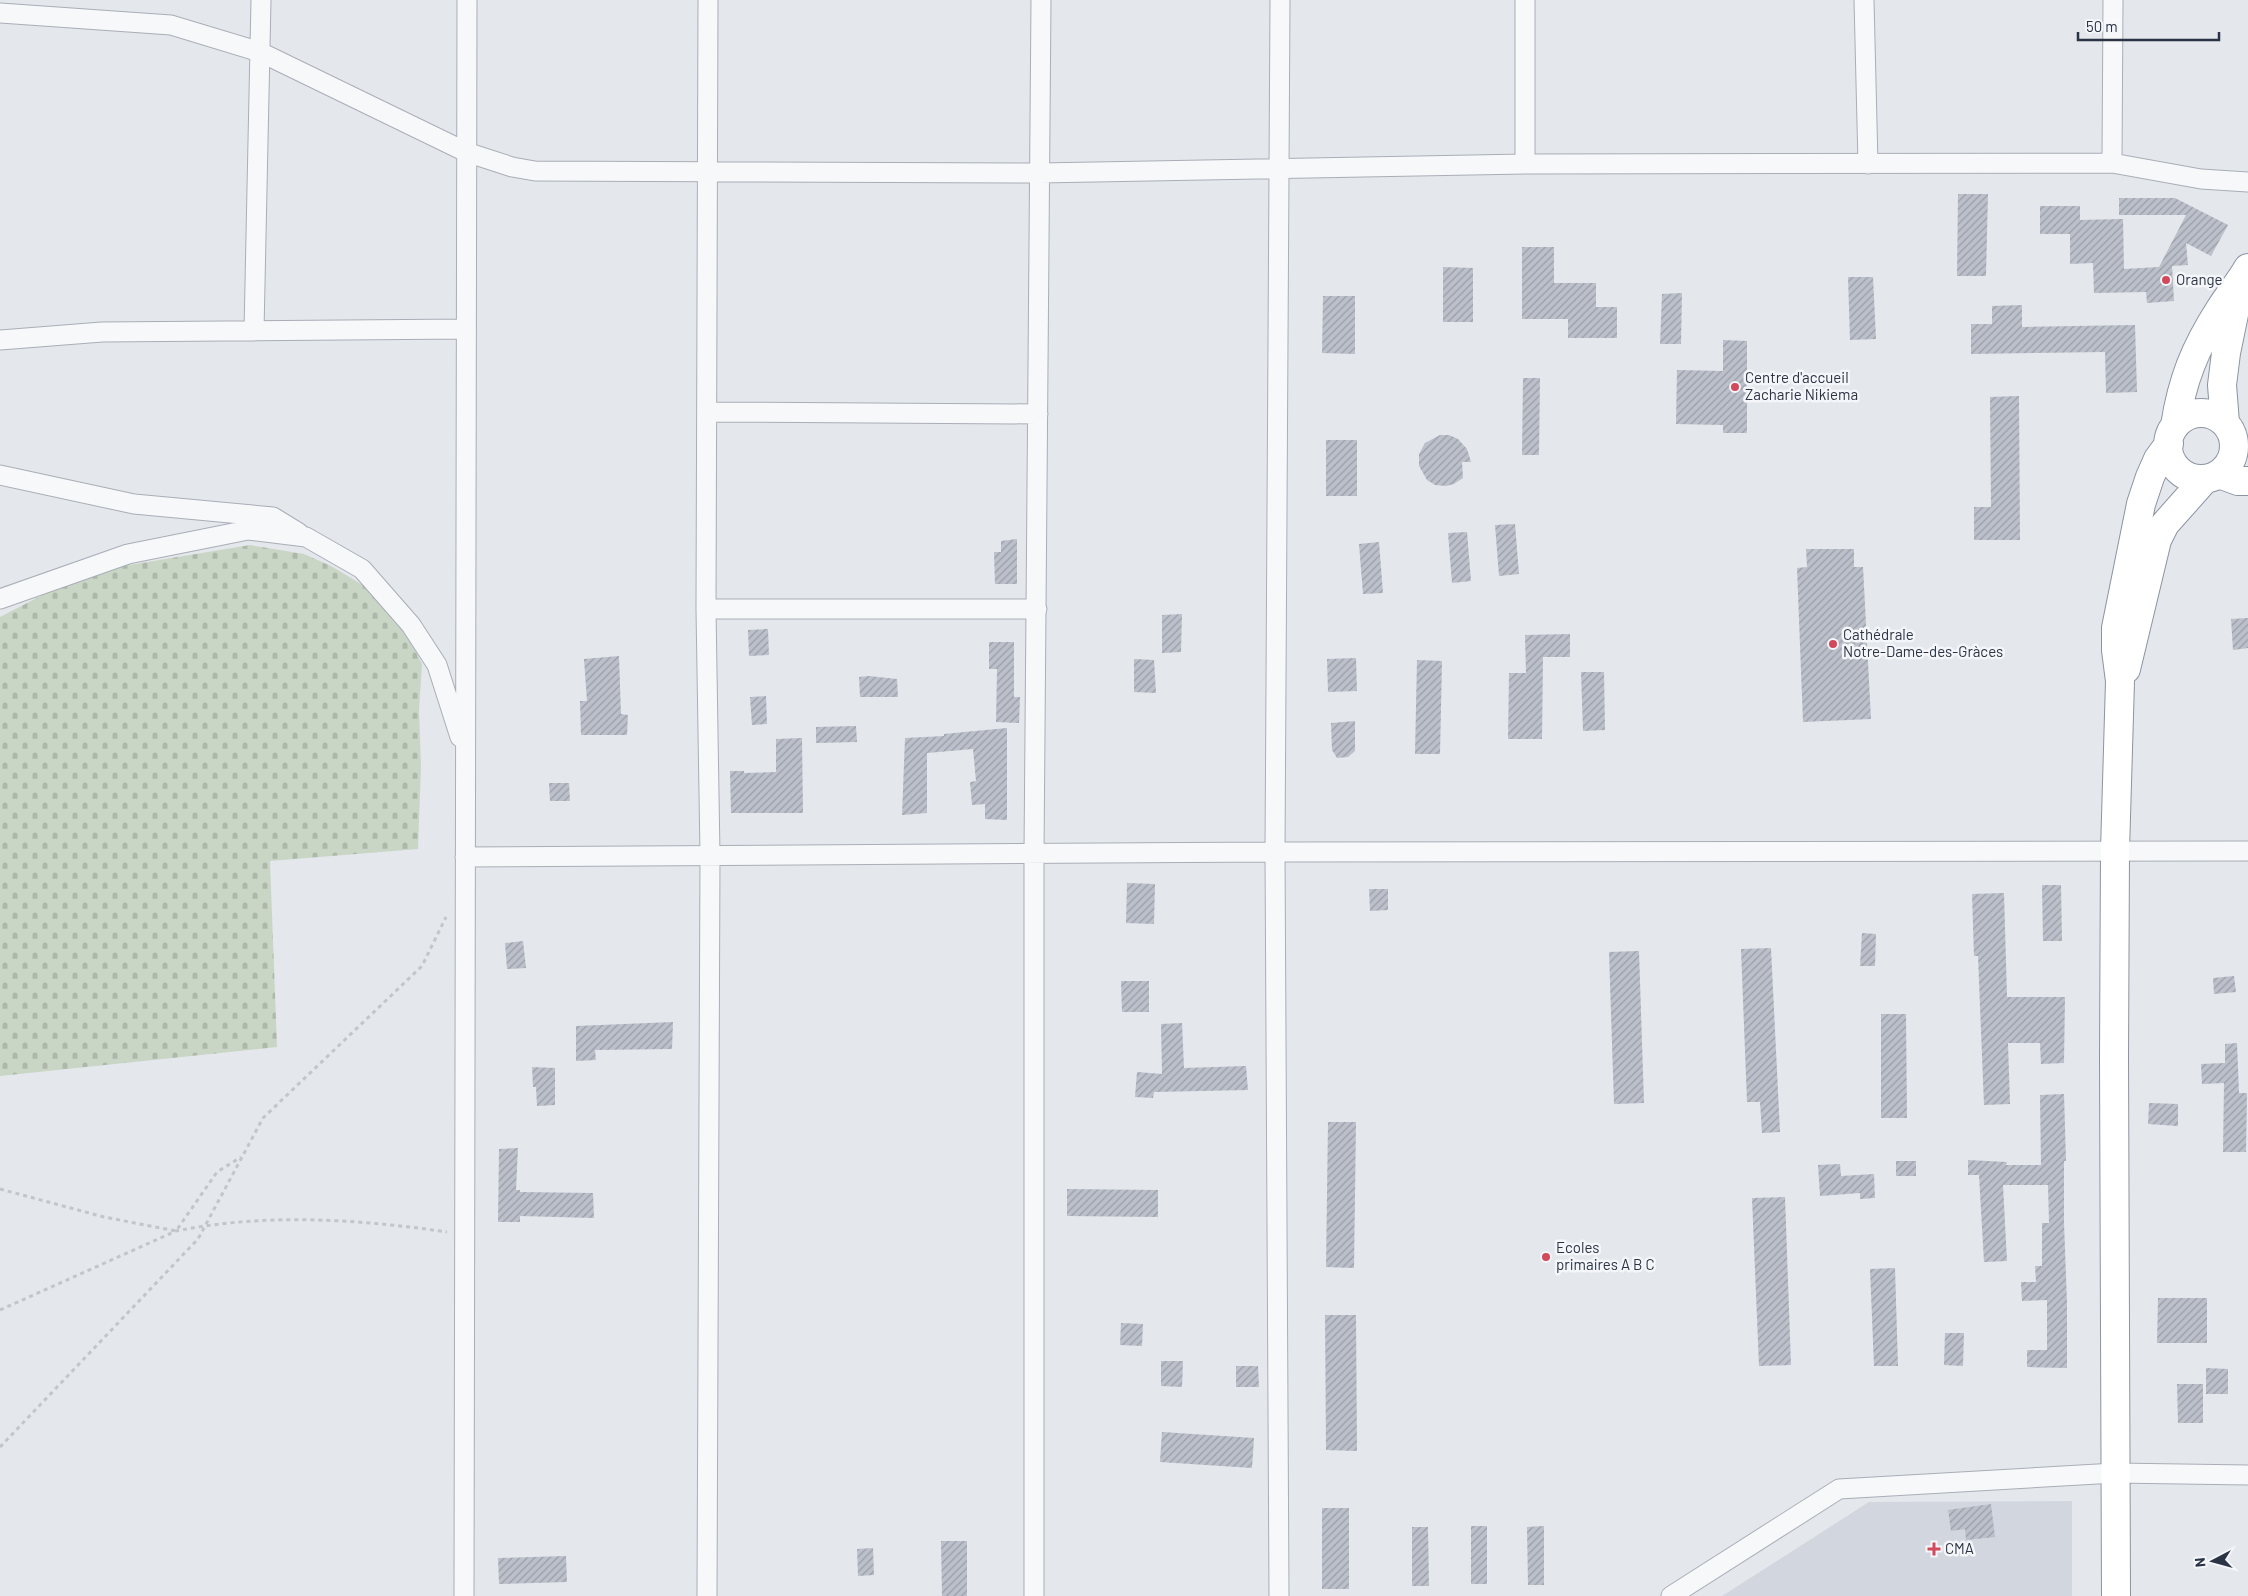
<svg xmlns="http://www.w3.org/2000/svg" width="2248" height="1596" viewBox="0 0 2248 1596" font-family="Barlow,sans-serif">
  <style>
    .built { fill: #d2d6de }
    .cemetery { fill: url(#cemetery-stones) }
    .building { fill: url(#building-hatch) }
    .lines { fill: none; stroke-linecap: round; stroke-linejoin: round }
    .minor-casing { stroke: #a9aeb7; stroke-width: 21 }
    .highway-casing { stroke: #8b94a3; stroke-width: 30 }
    .path { stroke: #c2c5cb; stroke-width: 3; stroke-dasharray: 4 4; stroke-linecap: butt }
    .minor { stroke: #f7f8fa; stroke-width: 19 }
    .highway { stroke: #fff; stroke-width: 28 }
    .poi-dot { fill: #d1495b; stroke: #f4f6f9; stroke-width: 2 }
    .labels { text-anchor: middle; stroke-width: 5; stroke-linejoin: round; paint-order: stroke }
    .poi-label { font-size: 15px; fill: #2b3445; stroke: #f4f6f9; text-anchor: start }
  </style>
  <defs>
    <pattern id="cemetery-stones" width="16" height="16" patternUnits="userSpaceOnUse" patternTransform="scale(1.25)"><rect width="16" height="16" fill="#c9d6c5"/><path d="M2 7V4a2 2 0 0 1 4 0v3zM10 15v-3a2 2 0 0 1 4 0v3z" fill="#adb8ab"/></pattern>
    <pattern id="building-hatch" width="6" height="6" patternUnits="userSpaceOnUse" patternTransform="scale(1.25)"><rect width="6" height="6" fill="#bbc0ca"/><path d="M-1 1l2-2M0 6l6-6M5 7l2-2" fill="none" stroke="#989da6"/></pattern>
  </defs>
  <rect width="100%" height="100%" fill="#e4e7ec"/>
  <!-- built -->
  <path class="built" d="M2072,1501V1596H1722L1869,1502Z"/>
  <!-- cemetery -->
  <path class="cemetery" d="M250,545L304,554L331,566L366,587L397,616L422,664L419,710L421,766L418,849L270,861L277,1047L0,1076V617L87,572Z"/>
  <!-- building -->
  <path class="building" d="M1958,194H1988L1986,276H1957Z
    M2119,198H2175L2228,225L2211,256L2186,243L2188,265L2172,266L2174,301L2147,303L2146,292L2094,293L2093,263L2070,264V234H2040V206H2080V220L2123,219L2124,269L2159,267L2186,215H2119Z
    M1522,247H1554V283H1596V307H1617V338H1568V319H1522Z
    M1443,267L1473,268V322H1443Z
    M1848,277H1873L1876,339L1850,340Z
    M1682,293L1681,344H1660L1662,294Z
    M1323,296H1355V354L1322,353Z
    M2022,305V327L2135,325L2137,392L2106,393L2105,352L1971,354V324H1992V306Z
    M1723,340L1747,341V433H1723V425L1676,424L1677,370L1723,371Z
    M1523,378H1540L1539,455H1522Z
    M2019,396L2020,540H1974V507H1991L1990,397Z
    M1440,435H1449L1458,439L1467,449L1471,462H1462L1463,478L1454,484L1446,486L1435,485L1427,480L1419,466V454L1425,443Z
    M1326,440H1357V496H1326Z
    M1515,524L1519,574L1499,576L1495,525Z
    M1467,532L1471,581L1452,583L1448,533Z
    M1017,539V584H995L994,552H1001V541Z
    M1379,542L1383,593L1363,594L1359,544Z
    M1806,549H1854V567H1863L1871,719L1803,722L1797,568L1807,567Z
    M1182,614L1181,652L1162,653V615Z
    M2248,618V648L2233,650L2231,619Z
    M768,629L769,655L749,656L748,630Z
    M1570,634V657H1543L1542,739H1508L1509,673H1526L1525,635Z
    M989,642H1014V697H1020L1019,723L996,722L997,669H989Z
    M619,656L621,714L628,715L627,735H581L580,701H587L584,659Z
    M1356,658L1357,691L1328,692L1327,659Z
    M1134,659L1154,660L1156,693L1134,692Z
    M1417,660L1442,661L1440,754H1415Z
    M1581,672H1604L1605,730L1583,731Z
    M869,676L897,679L898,697H860L859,677Z
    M766,696L767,724L752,725L750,697Z
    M1355,721V751L1348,757L1337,758L1332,750L1331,723Z
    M856,726L857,742L816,743V727Z
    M1007,728V820L985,819V804L972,805L970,782L976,781L973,749L927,753V813L902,815L905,738L944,736V734Z
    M802,738L803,813H731L730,771H744V773L776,772V739Z
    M549,783H569L570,801H550Z
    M1127,883L1155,884L1154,924L1126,923Z
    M2042,885H2061L2062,941H2043Z
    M1369,889H1388V910L1370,911Z
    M2004,893L2007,997H2065L2064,1063L2041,1064L2040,1043H2008L2010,1104L1984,1105L1978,956H1974L1972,894Z
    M1862,933L1876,934L1875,966H1860Z
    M523,941L526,968L507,969L505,943Z
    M1771,948L1780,1132L1762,1133L1760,1102H1747L1741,949Z
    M1639,951L1644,1103L1614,1104L1609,952Z
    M2234,976L2236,992L2214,994L2213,978Z
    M1121,981H1149V1012H1122Z
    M1881,1014H1906L1907,1118H1881Z
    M673,1022L672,1049L595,1050L596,1060L576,1061V1026Z
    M1182,1023L1184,1068L1246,1066L1248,1090L1154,1092L1153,1098L1135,1097L1137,1072L1162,1074L1161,1024Z
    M2237,1043L2239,1093H2247L2246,1152H2223L2224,1083L2202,1084L2201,1064L2225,1063V1044Z
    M532,1067L555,1068V1105L537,1106L536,1087H533Z
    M2064,1094L2066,1161H2064V1223L2067,1303V1368L2027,1367V1350H2047V1300L2022,1301L2021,1282H2036L2035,1266H2042V1223H2049L2048,1185H2003L2007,1261L1984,1262L1979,1175H1968V1160L2007,1162L2006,1165H2041L2040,1095Z
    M2149,1103L2178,1104V1126L2148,1124Z
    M1328,1122H1356L1354,1268L1326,1267Z
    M518,1148L516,1190H520V1192L593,1193L594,1218L520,1216V1222H498L499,1149Z
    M1896,1161H1916V1176H1896Z
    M1840,1164L1841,1176L1874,1174L1875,1198L1860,1199V1193L1820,1196L1818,1165Z
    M1067,1189L1158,1190V1217L1067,1216Z
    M1785,1197L1791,1365L1759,1366L1752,1198Z
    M1895,1268L1898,1366H1874L1870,1269Z
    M2158,1298H2207V1343H2157Z
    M1325,1315H1356L1357,1451L1326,1450Z
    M1121,1323L1143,1324L1142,1346L1120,1345Z
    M1945,1333H1964L1963,1366L1944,1365Z
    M1161,1361H1183L1182,1387L1161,1386Z
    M1236,1366H1258L1259,1387H1236Z
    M2206,1368L2228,1369V1394H2206Z
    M2177,1384H2203V1423H2178Z
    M1162,1432L1254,1438L1252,1468L1160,1462Z
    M1991,1504L1995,1537L1966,1540L1965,1529L1951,1531L1948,1510Z
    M1322,1508H1349V1589H1322Z
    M1471,1526H1487V1584H1471Z
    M1544,1526V1585H1528L1527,1527Z
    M1412,1527H1428L1429,1586H1412Z
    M941,1541H967V1596H942Z
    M873,1548L874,1575L858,1576L857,1549Z
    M566,1556L567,1582L499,1584L498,1558Z"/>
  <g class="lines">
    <defs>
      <path id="minor" d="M1864,0L1868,164
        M0,13L171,25L260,52L466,152L512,167L535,171L1040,173L1525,164L2112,163L2201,179L2248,182
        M2112,163L2113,0
        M1525,164V0
        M254,331L261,0
        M0,340L102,332L466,329
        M707,412L1038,414
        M0,475L134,504L273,517L299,533
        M0,599L128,554L248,530L306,537L362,569L411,625L437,665L460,737
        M706,609H1037
        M465,857L1275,852L2248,851
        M464,1596L467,0
        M707,1596L710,855L706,609L708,0
        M1034,1596V854L1041,0
        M1279,1596L1275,852L1280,0
        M1671,1596L1839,1489L2115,1473L2248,1475"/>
      <path id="highway" d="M2168 446a33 33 0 1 1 66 0a33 33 0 1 1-66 0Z
        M2225,423L2222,385L2226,353L2239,290
        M2175,426C2182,380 2195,348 2220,309C2229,295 2240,282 2248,268
        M2219,474L2238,481H2248
        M2126,669L2157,540L2165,524L2205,479
        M2116,1596L2114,1058L2115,851L2120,681L2116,650V628L2141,504L2150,477L2158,459L2169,444"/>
    </defs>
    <!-- minor casing -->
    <use href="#minor" class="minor-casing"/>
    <!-- highway casing -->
    <use href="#highway" class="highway-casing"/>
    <!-- path -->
    <path class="path" d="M0,1189L104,1217L176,1231L217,1172L241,1157
      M0,1310L176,1231C265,1213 357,1219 447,1232
      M0,1447L198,1239L263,1118L422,966L446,917"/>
    <!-- minor -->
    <use href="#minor" class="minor"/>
    <!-- highway -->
    <use href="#highway" class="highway"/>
  </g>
  <!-- markers -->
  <g class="poi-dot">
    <circle cx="2166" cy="280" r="5"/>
    <circle cx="1735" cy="387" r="5"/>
    <circle cx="1833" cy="644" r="5"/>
    <circle cx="1546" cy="1257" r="5"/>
    <path d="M1931.5 1541.5h5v5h5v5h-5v5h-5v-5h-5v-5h5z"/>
  </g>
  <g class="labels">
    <!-- poi labels -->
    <g class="poi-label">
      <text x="2176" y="285">Orange</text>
      <text x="1745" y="383">Centre d'accueil<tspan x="1745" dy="17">Zacharie Nikiema</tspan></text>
      <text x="1843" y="640">Cathédrale<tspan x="1843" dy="17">Notre-Dame-des-Gràces</tspan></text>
      <text x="1556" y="1253">Ecoles<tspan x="1556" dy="17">primaires A B C</tspan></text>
      <text x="1945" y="1554">CMA</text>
    </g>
  </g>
  <!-- north arrow -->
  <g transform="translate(2213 1561) rotate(264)" stroke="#f4f6f9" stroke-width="4" paint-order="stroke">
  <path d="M0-4L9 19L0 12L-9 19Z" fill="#2b3445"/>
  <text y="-8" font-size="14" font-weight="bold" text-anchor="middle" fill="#2b3445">N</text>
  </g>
  <!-- scale -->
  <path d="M2078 32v8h141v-8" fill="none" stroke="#2b3445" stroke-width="2.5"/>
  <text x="2086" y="32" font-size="15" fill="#2b3445" stroke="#f4f6f9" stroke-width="4" paint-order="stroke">50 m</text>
</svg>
